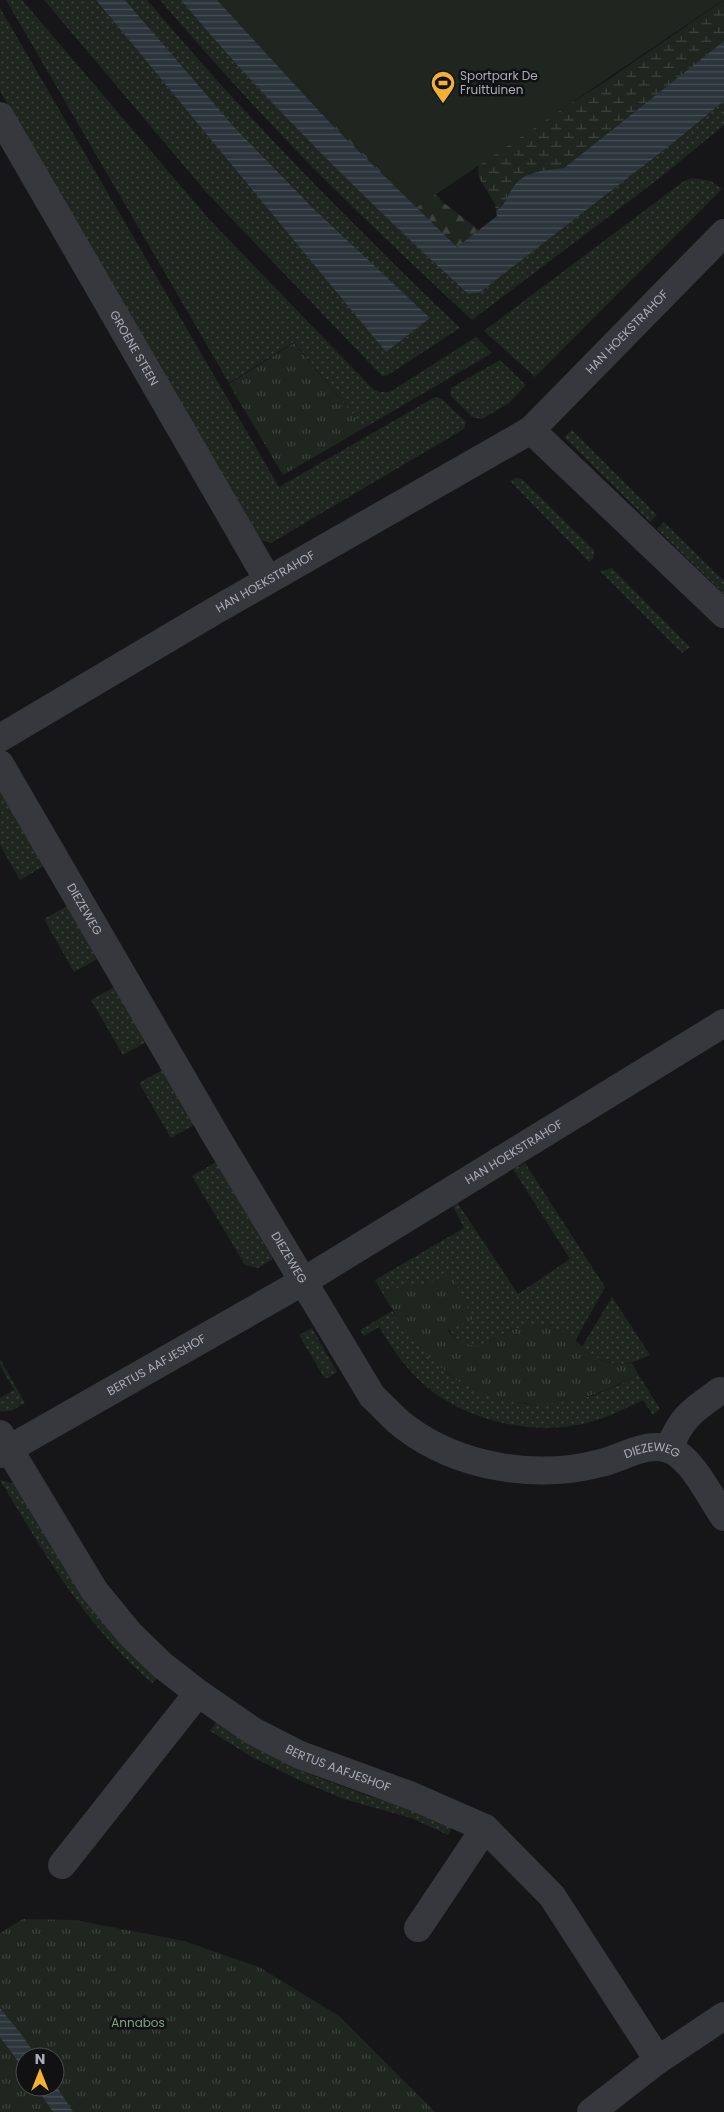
<svg xmlns="http://www.w3.org/2000/svg" width="724" height="2112" viewBox="0 0 724 2112" font-family="Poppins,sans-serif">
  <style>
    .grass { fill: url(#grass-dots) }
    .forest { fill: url(#forest-firs) }
    .wetland { fill: url(#wetland-marsh) }
    .park { fill: url(#park-tufts); fill-rule: evenodd }
    .pitch { fill: #1e261f }
    .water { fill: url(#water-rules) }
    .lines { fill: none; stroke-linecap: round; stroke-linejoin: round }
    .minor { stroke: #37383d; stroke-width: 28 }
    .labels { text-anchor: middle; stroke-width: 5; stroke-linejoin: round; paint-order: stroke }
    .poi-label { font-size: 12px; fill: #a8adb8; stroke: #111113; text-anchor: start }
    .street-label { font-size: 12px; fill: #a8adb8; stroke: #111113 }
    .park-label { font-size: 12px; fill: #7fa381; stroke: #111113 }
  </style>
  <defs>
    <pattern id="grass-dots" width="8" height="8" patternUnits="userSpaceOnUse" patternTransform="scale(1.25)"><rect width="8" height="8" fill="#1e261f"/><path d="M2 2h.1M6 6h.1" fill="none" stroke="#3c433d" stroke-width="1.8" stroke-linecap="round"/></pattern>
    <pattern id="forest-firs" width="22" height="20" patternUnits="userSpaceOnUse" patternTransform="scale(1.25)"><rect width="22" height="20" fill="#1e261f"/><path d="M5 1l3.5 6h-7zM16 11l3.5 6h-7z" fill="#3c433d"/></pattern>
    <pattern id="wetland-marsh" width="20" height="14" patternUnits="userSpaceOnUse" patternTransform="scale(1.25)"><rect width="20" height="14" fill="#1e261f"/><path d="M1 5h8M5 5V1M11 12h8M15 12V8" fill="none" stroke="#3c433d"/></pattern>
    <pattern id="park-tufts" width="24" height="20" patternUnits="userSpaceOnUse" patternTransform="scale(1.25)"><rect width="24" height="20" fill="#1e261f"/><path d="M3 7l-1-3M5 7V3M7 7l1-3M15 17l-1-3M17 17v-4M19 17l1-3" fill="none" stroke="#3c433d"/></pattern>
    <pattern id="water-rules" width="6" height="5" patternUnits="userSpaceOnUse" patternTransform="scale(1.25)"><rect width="6" height="5" fill="#2c353c"/><path d="M0 2.5h6" fill="none" stroke="#485056"/></pattern>
  </defs>
  <rect width="100%" height="100%" fill="#161618"/>
  <!-- grass -->
  <path class="grass" d="M6,0H22L208,218L373,389L379,392H390L476,337L492,353L364,428L294,342L229,383Z
    M44,0H96L386,351L430,318L313,208L236,129L125,0H147C244,115 351,224 460,328L388,375L382,376L207,193Z
    M160,0H181C268,105 367,201 468,294L479,293L673,143L724,101V125L661,177L472,320C424,275 376,230 329,184C270,125 214,63 160,0Z
    M0,8L279,487L435,397L442,399L466,422L464,429L271,543L261,540L0,91Z
    M692,178L711,181L722,189L535,377L484,331L684,181Z
    M500,360L526,385L509,403L482,419L472,417L450,395L451,388Z
    M572,430L657,515L650,522L564,437Z
    M516,478L522,479L594,550V557L589,562L510,481Z
    M664,522L724,581V594L657,529Z
    M612,568L690,647L682,653L600,571Z
    M0,792L44,866L20,880L0,845Z
    M67,906L97,959L74,972L44,919Z
    M114,987L146,1042L123,1055L91,1000Z
    M162,1070L194,1125L171,1138L139,1083Z
    M216,1162L273,1259L258,1268L245,1265L192,1176Z
    M525,1163L605,1287L575,1341C546,1318 521,1323 490,1341L491,1346C449,1357 441,1307 419,1286C405,1281 396,1289 384,1296L375,1280L464,1228L453,1206L457,1202L518,1294L570,1259L513,1169Z
    M612,1297L650,1355C621,1369 607,1367 582,1347Z
    M392,1311L415,1340L445,1372L463,1384L506,1400L525,1404L593,1396L621,1384L638,1374L660,1409L653,1415L643,1400C628,1407 613,1415 597,1420C544,1437 478,1425 433,1392C410,1375 394,1351 379,1327L364,1336L360,1330Z
    M312,1328L337,1372L325,1379L299,1335Z
    M0,1359L25,1403L11,1411H0V1398L14,1390L0,1365Z
    M0,1480L15,1484L159,1677L152,1683C86,1627 44,1553 0,1480Z
    M216,1722L267,1752L309,1774L368,1796L399,1805L453,1826L448,1835L411,1818L344,1799L301,1781L252,1757L210,1731Z"/>
  <!-- forest -->
  <path class="forest" d="M217,0L412,170L444,203L479,230L457,247L333,126Z"/>
  <!-- wetland -->
  <path class="wetland" d="M724,0V41L564,168L530,173C520,183 507,204 496,211L495,204L479,178L478,169L480,162L513,139L605,82Z"/>
  <!-- park -->
  <path class="park" d="M294,343L364,428L283,475L229,384Z
    M451,1273L473,1319L447,1330C458,1342 475,1350 491,1346L490,1341C507,1331 529,1321 549,1326C582,1334 591,1372 632,1363L638,1374C578,1410 503,1418 446,1372C420,1352 400,1323 384,1296C396,1289 408,1279 422,1287Z
    M23,1919L75,1920L184,1941L259,1967L339,2016L435,2112H0V1933ZM25,2057H55V2087H25Z"/>
  <!-- pitch -->
  <path class="pitch" d="M217,0H723L416,208Z"/>
  <!-- water -->
  <path class="water" d="M96,0H125L236,129L313,208L430,318L386,352Z
    M181,0H217L333,126L457,247L497,216L496,211C507,203 505,200 512,189C524,170 543,171 564,168L724,41V101L673,143L479,293L468,294C367,201 268,105 181,0Z
    M0,2008L21,2034L37,2057H25V2071L0,2037Z
    M55,2084L73,2112H53L36,2087H55Z"/>
  <g class="lines">
    <!-- minor -->
    <g class="minor">
      <path id="s1" d="M0,116L268,580"/>
      <path d="M531,430L724,614"/>
      <path id="s2" d="M0,738L216,610L531,430L724,233"/>
      <path id="s3" d="M0,764L216,1136L372,1396C383,1406 393,1418 405,1427C459,1468 537,1480 601,1463C622,1458 649,1440 671,1450C693,1460 710,1497 724,1517"/>
      <path id="s4" d="M0,1434L94,1590L130,1634L162,1665L198,1693L253,1731L300,1755L412,1796L485,1828L552,1896L658,2060L724,2016"/>
      <path d="M669,1449C681,1417 693,1410 720,1391"/>
      <path id="s5" d="M0,1454L304,1281L724,1023"/>
      <path d="M62,1865L198,1693"/>
      <path d="M418,1928L485,1828"/>
      <path d="M591,2112L658,2060"/>
    </g>
  </g>
  <!-- icons -->
  <defs>
    <symbol id="stadium-pin" viewBox="-11 -11 22 30"><path d="M0 17L-7.5 6A9.5 9.5 0 1 1 7.5 6Z" fill="#f2b134" stroke="#111113"/><path d="M0-5a6.5 5 0 1 0 0 10a6.5 5 0 1 0 0-10ZM-3.5-1.8h7v3.6h-7Z" fill="#111"/></symbol>
  </defs>
  <g fill-rule="evenodd">
    <use href="#stadium-pin" x="429" y="69" width="28" height="38"/>
  </g>
  <g class="labels">
    <!-- poi labels -->
    <g class="poi-label">
      <text x="460" y="80">Sportpark De<tspan x="460" dy="14">Fruittuinen</tspan></text>
    </g>
    <!-- street labels -->
    <g class="street-label">
      <text dy="4" stroke="none"><textPath href="#s2" startOffset="751">HAN HOEKSTRAHOF</textPath></text>
      <text dy="4" stroke="none"><textPath href="#s1" startOffset="268">GROENE STEEN</textPath></text>
      <text dy="4" stroke="none"><textPath href="#s2" startOffset="308">HAN HOEKSTRAHOF</textPath></text>
      <text dy="4" stroke="none"><textPath href="#s3" startOffset="168">DIEZEWEG</textPath></text>
      <text dy="4" stroke="none"><textPath href="#s5" startOffset="596">HAN HOEKSTRAHOF</textPath></text>
      <text dy="4" stroke="none"><textPath href="#s3" startOffset="572">DIEZEWEG</textPath></text>
      <text dy="4" stroke="none"><textPath href="#s5" startOffset="180">BERTUS AAFJESHOF</textPath></text>
      <text dy="4" stroke="none"><textPath href="#s3" startOffset="1038">DIEZEWEG</textPath></text>
      <text dy="4" stroke="none"><textPath href="#s4" startOffset="489">BERTUS AAFJESHOF</textPath></text>
    </g>
    <!-- park labels -->
    <g class="park-label">
      <text x="138" y="2027">Annabos</text>
    </g>
  </g>
  <!-- north arrow -->
  <g transform="translate(40 2072)"><circle r="24" fill="#111113" stroke="#4d4f55"/>
  <path d="M0-4L9 19L0 12L-9 19Z" fill="#f2b134"/>
  <text y="-8" font-size="14" font-weight="bold" text-anchor="middle" fill="#a8adb8">N</text>
  </g>
</svg>
